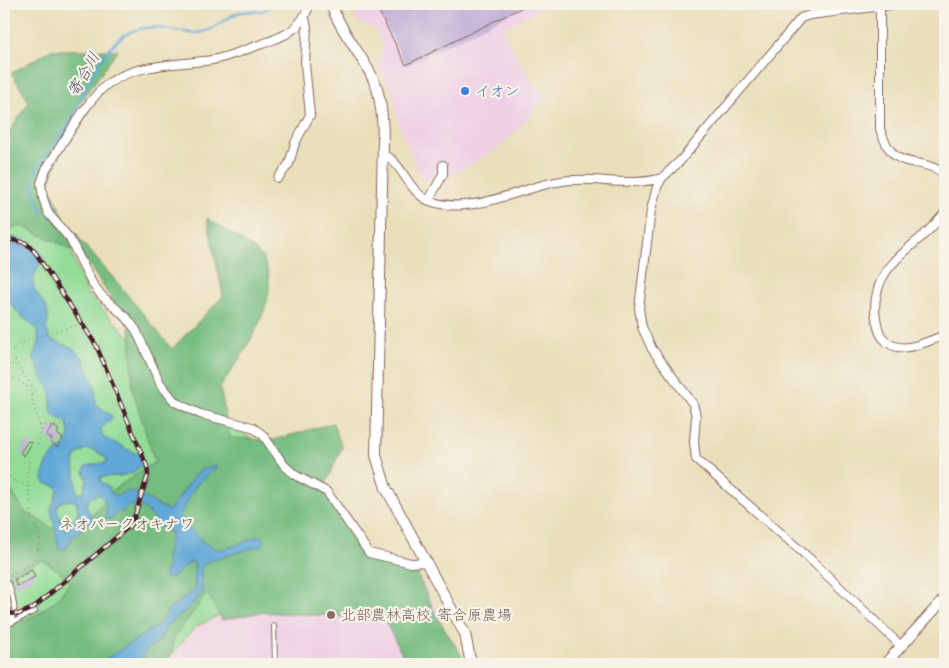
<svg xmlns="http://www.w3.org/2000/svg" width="949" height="668" viewBox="0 0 949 668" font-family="'Architects Daughter','Klee One',sans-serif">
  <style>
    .built { fill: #efd0e5 }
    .green { fill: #92dc97; stroke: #6e7e61 }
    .forest { fill: #75bc80; stroke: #606e56 }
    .water { fill: #60a8d7; stroke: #556481; fill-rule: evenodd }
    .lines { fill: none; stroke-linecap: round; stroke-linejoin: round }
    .stream { stroke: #60a8d7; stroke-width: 2.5 }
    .building { fill: #bfaed7 }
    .service-casing { stroke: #82625d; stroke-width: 6 }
    .minor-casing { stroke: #82625d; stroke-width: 10 }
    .tertiary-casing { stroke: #82625d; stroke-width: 12 }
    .path { stroke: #82625d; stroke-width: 1; stroke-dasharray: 1 4; stroke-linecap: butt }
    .service { stroke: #fff; stroke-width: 4 }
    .minor { stroke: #fff; stroke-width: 8 }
    .tertiary { stroke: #fff; stroke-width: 10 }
    .rail-casing { stroke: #4a1f2b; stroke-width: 4.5 }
    .rail { stroke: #f7f3e8; stroke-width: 2.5; stroke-dasharray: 8; stroke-linecap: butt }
    .shop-dot { fill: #3f7fe0; stroke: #f7f3e8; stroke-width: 2 }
    .education-dot { fill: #8d6e63; stroke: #f7f3e8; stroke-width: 2 }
    .labels { text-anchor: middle; stroke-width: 4.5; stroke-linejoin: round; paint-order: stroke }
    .shop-label { font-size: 15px; fill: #366cbe; stroke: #f7f3e8; text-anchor: start }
    .park-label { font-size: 15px; fill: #5c4e46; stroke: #f7f3e8 }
    .education-label { font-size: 15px; fill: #785e54; stroke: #f7f3e8; text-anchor: start }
    .water-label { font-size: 16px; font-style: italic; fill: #524f67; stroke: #f7f3e8 }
  </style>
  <rect width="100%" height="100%" fill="#f7f3e8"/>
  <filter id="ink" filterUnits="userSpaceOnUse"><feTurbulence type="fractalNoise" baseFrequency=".02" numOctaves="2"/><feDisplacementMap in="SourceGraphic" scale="10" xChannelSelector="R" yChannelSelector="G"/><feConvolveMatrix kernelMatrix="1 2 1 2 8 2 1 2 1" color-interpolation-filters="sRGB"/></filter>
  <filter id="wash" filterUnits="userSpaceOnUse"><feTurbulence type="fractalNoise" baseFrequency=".0096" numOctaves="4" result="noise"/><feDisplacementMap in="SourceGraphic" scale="20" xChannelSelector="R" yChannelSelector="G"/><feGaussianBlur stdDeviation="1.12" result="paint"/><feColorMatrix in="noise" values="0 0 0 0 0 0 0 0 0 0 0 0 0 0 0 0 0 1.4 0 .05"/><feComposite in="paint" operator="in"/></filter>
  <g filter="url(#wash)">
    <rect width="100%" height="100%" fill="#e9dfba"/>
    <!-- built -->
    <path class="built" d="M350,4H551L503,28L515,53L545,99L503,145L448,178H422L397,119L394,98L378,64L383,47L375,28L358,22Z
      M377,559L420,576L453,645L455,664H166L196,628L294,580Z"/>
    <!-- green -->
    <path class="green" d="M4,190L46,220L71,251L87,293L138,346L226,424L253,439L294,578L195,627L164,664H4Z"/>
    <!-- forest -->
    <path class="forest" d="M51,50H118L78,105L49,185L68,226L121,287L172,349L223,296L207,218C218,226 254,246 261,256C288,295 241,355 220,388L230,438L274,440L333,423L342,447L325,486L364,554L414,567L436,615L463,658L462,664H407L384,619L262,612L222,620L207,593L174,638L169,664H4V637L13,625L35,615L57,600L70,582L58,570L42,560L7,575L4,591V480L25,512L71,539L113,490L155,462L133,391L130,327L82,254L22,226L4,229V140L29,102L12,73Z"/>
    <!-- water -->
    <path class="water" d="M4,234C18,239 38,243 44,260C38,265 39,266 36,272C24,297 57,300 46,329L50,339L72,348L83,358L95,387L96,404L113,417L101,429L103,437L139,455L143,464C131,478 117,476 100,477L101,482L108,486L113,495C120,496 126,490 132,492C147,495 156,508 170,510L194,476L201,470L216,465V468L196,485L180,516C188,528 207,552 224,549C231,548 251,538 260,536L265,540L263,545L206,562L201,568L202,593L188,609L166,626L160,640L146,650L141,664L135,659L124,664H98L152,629L161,622L168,610L195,590L194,561C182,564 178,579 165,578L164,574L167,567L166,557L172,533C155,527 140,489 123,512L119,511L111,519H106V503L99,494L90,498L86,506L93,519L73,537L65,550L59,549L51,509L58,490L55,486L45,483L43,479C44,472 45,466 49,460C58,445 76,449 66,422L54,416L51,410V391L40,374L33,356L39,343L37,329L17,312L4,293ZM87,449L96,451L106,458L107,462L86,466L84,472L87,480L83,492L77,494L74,463L77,454ZM68,500L76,501L78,508L77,515L71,527L64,529L57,508L59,503Z"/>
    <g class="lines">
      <!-- stream -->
      <path class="stream" d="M43,213C36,200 31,188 35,173C41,154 59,140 69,123C85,95 99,46 130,32C157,21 173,34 197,33C214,32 224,18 238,13C251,9 262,16 273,4"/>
    </g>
    <g id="blocks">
      <!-- building -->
      <path class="building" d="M375,4H529L406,65Z
        M53,426L59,430L57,434L63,438L57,447L50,442L52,439L46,435Z
        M28,441L32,443L24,456L20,453Z
        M32,570L35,577L17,586L14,580Z"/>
    </g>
  </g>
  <g filter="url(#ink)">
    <use href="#blocks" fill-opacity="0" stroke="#82625d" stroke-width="1"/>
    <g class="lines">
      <defs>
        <path id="service" d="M11,623L35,611
          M274,626L275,664
          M4,631C19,613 15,605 9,584"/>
        <path id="minor" d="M310,4C300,31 285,36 259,45C244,50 228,57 212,60C178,65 138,63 109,83C87,98 62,146 46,169L41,183L43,198L48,213L70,239L92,283L101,295L127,318L136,330L160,383L175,402L200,414L252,427L263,435L284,465L295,475L327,492L369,553L411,563L428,562
          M880,4V129C895,176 915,153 945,174
          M898,4L810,15L801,18L681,160L662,178L657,187L651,210L639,308L642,327L652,349L693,404L696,416L694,442L696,459L809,558L901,646
          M382,154C402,160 407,192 430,201C471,216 517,189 556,182C592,175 627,188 662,178
          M278,178L289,164L295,143L310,115L305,64L307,27L305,18
          M429,200L443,174V165
          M945,212C920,248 874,259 875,311C876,319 877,330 882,337C898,358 925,342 945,335"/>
        <path id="tertiary" d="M331,4C341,34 366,58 377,88C382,106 383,124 383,142L376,455L386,488L465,634L471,664
          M885,664L945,598"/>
      </defs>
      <!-- service casing -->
      <use href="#service" class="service-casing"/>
      <!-- minor casing -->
      <use href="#minor" class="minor-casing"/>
      <!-- tertiary casing -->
      <use href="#tertiary" class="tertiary-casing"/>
      <!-- path -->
      <path class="path" d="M4,370L16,362
        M4,378L16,379L27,387L31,396L41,430L39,442L30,457L27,471L32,519L40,537L38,549L32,563L10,576L9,578
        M32,395L34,391C28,376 11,364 13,347L34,337L79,325
        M40,426C52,424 62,427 74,425
        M4,468L14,482L27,485"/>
      <!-- service -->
      <use href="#service" class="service"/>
      <!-- minor -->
      <use href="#minor" class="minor"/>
      <!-- tertiary -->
      <use href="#tertiary" class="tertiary"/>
      <defs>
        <path id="rail" d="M4,238L26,243L35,252L96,345L147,466L148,475L132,524L33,608L19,614L4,613"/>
      </defs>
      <!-- rail casing -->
      <use href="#rail" class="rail-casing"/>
      <!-- rail -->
      <use href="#rail" class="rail"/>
    </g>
  </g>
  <!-- markers -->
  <circle class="shop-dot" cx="465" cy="91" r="5"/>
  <circle class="education-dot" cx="331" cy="615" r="5"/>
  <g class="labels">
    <!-- shop labels -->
    <g class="shop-label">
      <text x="475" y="96">イオン</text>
    </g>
    <!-- park labels -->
    <g class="park-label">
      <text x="127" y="529">ネオパークオキナワ</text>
    </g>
    <!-- education labels -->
    <g class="education-label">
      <text x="341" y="620">北部農林高校 寄合原農場</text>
    </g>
    <!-- water labels -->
    <g class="water-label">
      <text transform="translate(83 74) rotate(-60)" y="6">寄合川</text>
    </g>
  </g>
  <!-- margin -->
  <rect width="949" height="668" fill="none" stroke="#f7f3e8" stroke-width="20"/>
</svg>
